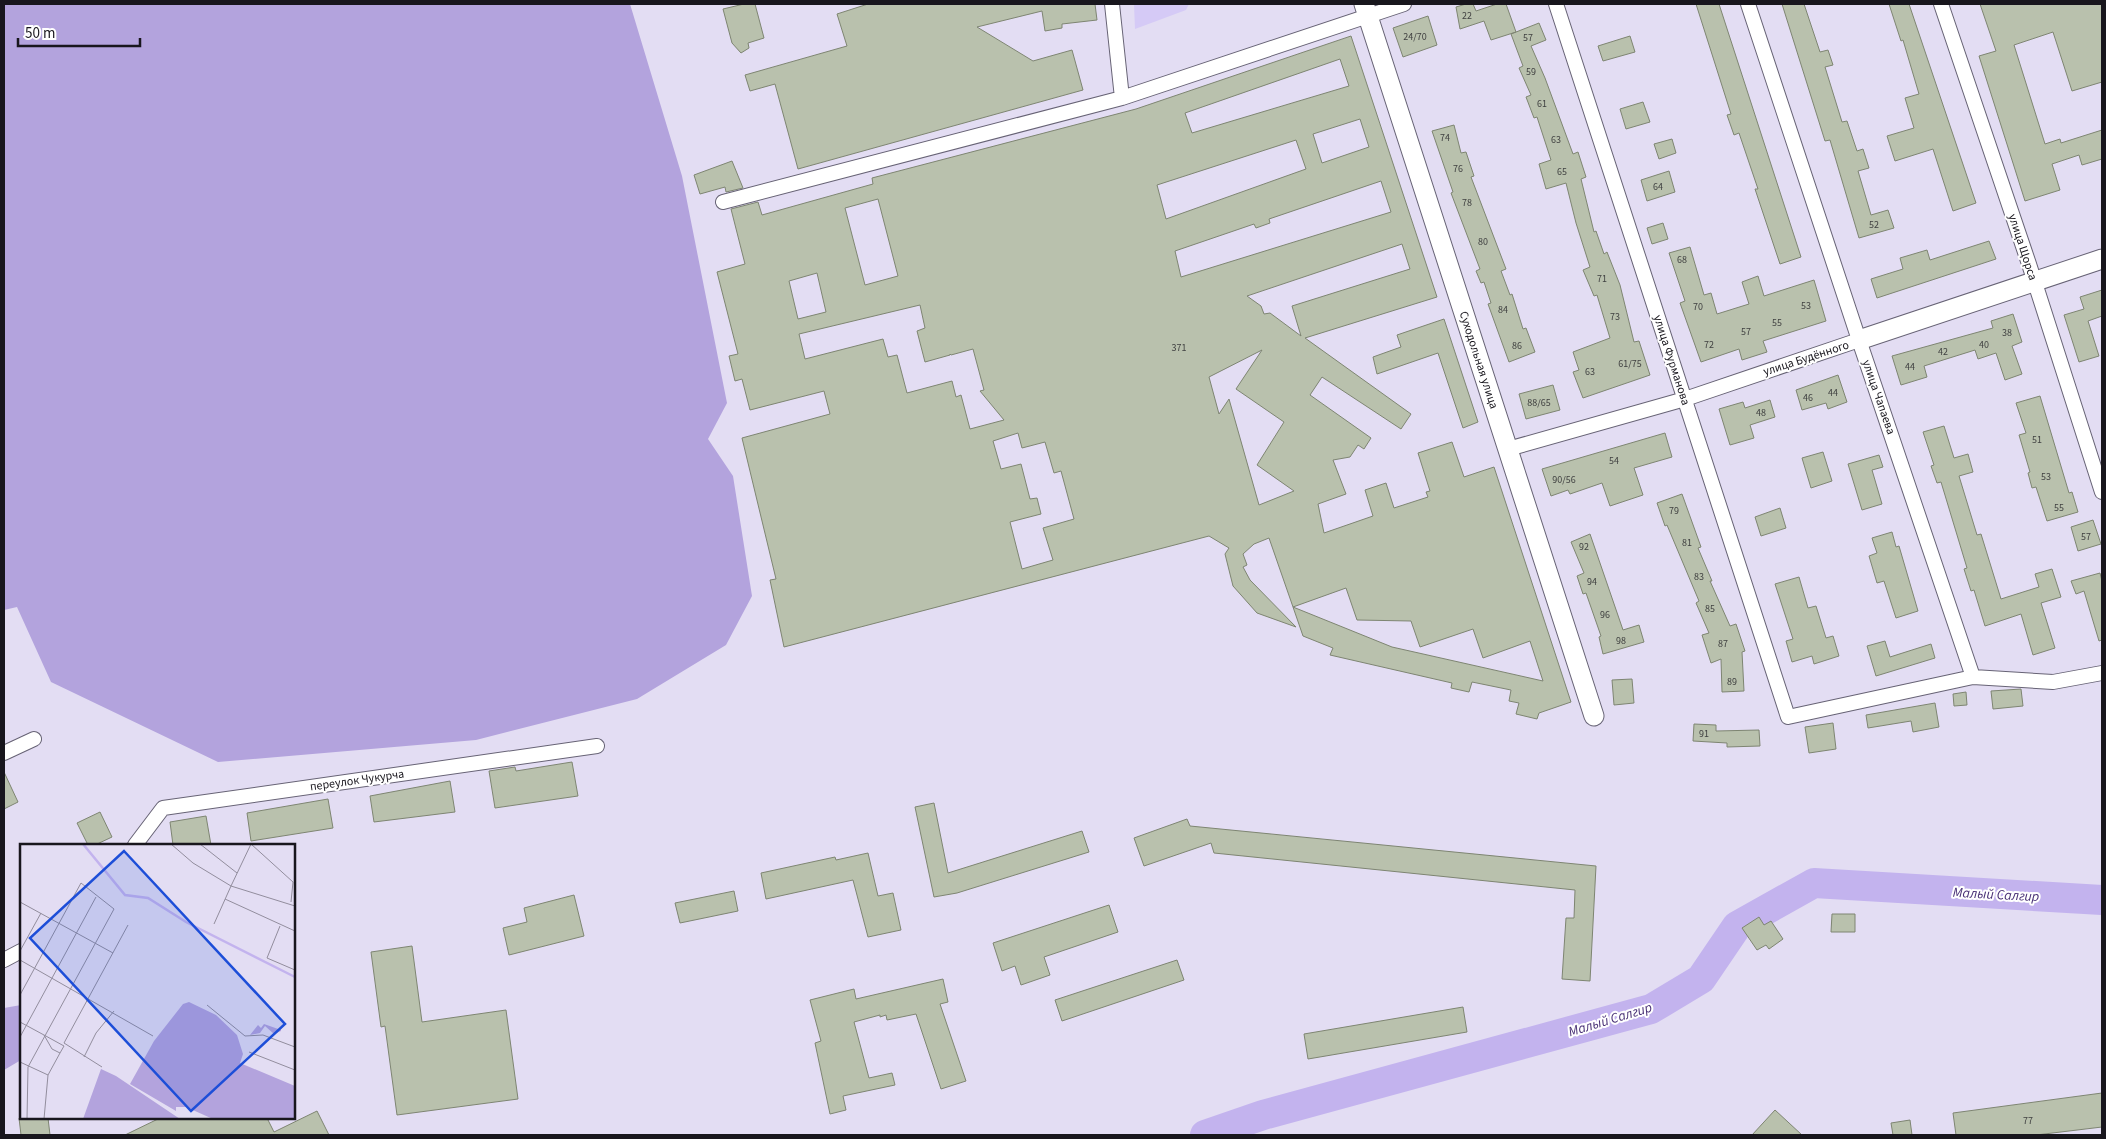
<svg xmlns="http://www.w3.org/2000/svg" width="2106" height="1139" viewBox="0 0 2106 1139" font-family="'Source Sans 3',sans-serif">
  <style>
    .green { fill: #d5caf6 }
    .forest { fill: #b3a3dd }
    .lines { fill: none; stroke-linecap: round; stroke-linejoin: round }
    .river { stroke: #c3b3ee; stroke-width: 30 }
    .building { fill: #b9c1ad; stroke: #7e8572; fill-rule: evenodd }
    .street-casing { stroke: #676375; stroke-width: 16 }
    .secondary-casing { stroke: #676375; stroke-width: 21 }
    .street { stroke: #fff; stroke-width: 14 }
    .secondary { stroke: #fff; stroke-width: 19 }
    .labels { text-anchor: middle; stroke-width: 4; stroke-linejoin: round; paint-order: stroke }
    .number-label { font-size: 10px; fill: #404141 }
    .street-label { font-size: 12px; fill: #18161d; stroke: #fff }
    .water-label { font-size: 14px; font-style: italic; fill: #493176; stroke: #fff }
    .inset-river { fill: none; stroke: #c3b3ee; stroke-width: 2.5 }
    .inset-road { fill: none; stroke: #928d9d; stroke-width: 1 }
    .view { fill: #1d4ed8; fill-opacity: 0.15; stroke: #1d4ed8; stroke-width: 2.5 }
    .inset-edge { fill: none; stroke: #18161d; stroke-width: 2.5 }
  </style>
  <rect width="100%" height="100%" fill="#e3ddf3"/>
  <!-- green -->
  <path class="green" d="M1134,4H1189L1186,10L1135,29Z"/>
  <!-- forest -->
  <path class="forest" d="M4,4H630L682,176L727,403L708,439L733,476L752,596L726,645L637,699L476,740L218,762L51,682L17,607L4,610Z
    M21,1005V1060L4,1070V1008Z"/>
  <g class="lines">
    <!-- river -->
    <path class="river" d="M1205,1135L1263,1115L1651,1009L1701,979L1737,926L1814,883L2102,900"/>
  </g>
  <!-- building -->
  <path class="building" d="M744,4H755L764,38L748,43L749,48L741,53L732,43L723,9Z
    M868,4H1095L1097,20L1062,24V28L1045,31L1042,11L977,27L1033,61L1072,50L1083,90L798,169L775,84L750,91L745,75L847,46L837,14Z
    M1466,4H1473L1476,11L1497,4H1506L1516,32L1491,40L1484,21L1460,29L1456,7Z
    M1696,4H1719L1801,257L1780,264L1755,189H1758L1739,133L1734,135L1727,115L1731,114Z
    M1782,4H1804L1820,52L1828,50L1833,65L1825,67L1842,122L1847,121L1857,151L1863,149L1869,168L1858,171L1871,215L1888,210L1894,228L1859,238L1830,140L1825,141Z
    M1889,4H1909L1976,203L1953,211L1933,149L1895,161L1887,136L1914,128L1905,98L1919,94L1903,40L1901,41Z
    M1980,4H2102V82L2072,91L2053,32L2014,45L2045,144L2060,139L2061,143L2102,130V159L2082,165L2079,155L2052,164L2060,190L2025,201L1979,56L1996,51Z
    M1428,16L1437,45L1403,57L1393,28Z
    M1539,23L1546,40L1531,46L1545,78L1573,154L1578,152L1586,177L1581,179L1594,232L1596,231L1604,254L1607,252L1620,285L1634,342L1639,341L1650,375L1583,398L1573,372L1579,370L1573,352L1610,338L1597,295L1594,296L1583,270L1590,267L1576,223L1566,183L1546,189L1539,164L1551,160L1537,117L1534,118L1526,97L1531,95L1519,68L1523,66L1511,34Z
    M1351,36L1437,297L1305,338L1411,414L1401,429L1322,377L1310,395L1371,438L1364,449L1358,445L1350,457L1333,460L1346,494L1318,504L1324,533L1373,516L1365,490L1386,483L1394,508L1428,497L1426,492L1430,491L1418,453L1452,442L1464,477L1494,467L1571,702L1539,713L1537,719L1516,714L1519,703L1509,701L1511,690L1472,682L1469,692L1451,688L1452,683L1330,655L1333,648L1303,636L1293,607L1392,647L1543,681L1530,641L1483,658L1473,629L1420,647L1411,621L1357,620L1346,588L1293,607L1269,538L1254,544L1243,554L1247,565L1243,567L1250,580L1296,627L1257,613L1233,586L1225,554L1229,548L1209,536L784,647L770,580L776,579L742,438L830,414L824,391L750,410L742,379L735,381L729,356L738,354L717,272L745,264L731,209L758,202L762,215L873,184L872,178L1136,109ZM1340,59L1349,86L1192,133L1185,113ZM1360,119L1369,147L1322,163L1313,134ZM1296,140L1306,169L1166,219L1157,185ZM1381,181L1391,212L1181,277L1175,251L1254,224L1256,228L1270,223L1269,219ZM878,199L898,276L865,285L845,208ZM1402,244L1410,269L1292,306L1301,336L1270,313L1264,314L1261,306L1247,296ZM817,273L826,312L798,319L789,281ZM920,305L925,328L917,331L925,362L950,355V354L951,355L973,349L984,390L980,391L1004,420L970,429L961,395L956,397L952,381L907,393L897,355L888,357L883,339L805,359L799,334ZM1262,350L1236,389L1284,422L1257,465L1294,491L1259,505L1229,399L1219,414L1209,377ZM1018,433L1022,448L1045,442L1054,473L1061,471L1074,519L1043,528L1053,560L1022,569L1010,522L1041,514L1037,498L1030,499L1021,464L1001,469L993,441Z
    M1630,36L1635,52L1603,61L1598,46Z
    M1643,102L1650,122L1626,129L1620,109Z
    M1454,125L1461,153L1466,152L1474,176L1471,177L1506,269L1501,271L1510,295L1512,294L1523,329L1526,328L1535,352L1509,362L1488,304L1491,303L1484,282L1481,283L1476,271L1480,269L1451,193L1453,192L1432,131Z
    M1672,139L1676,153L1659,159L1654,144Z
    M732,161L743,188L726,192L725,187L700,194L694,175Z
    M1669,171L1675,192L1647,201L1641,180Z
    M1663,223L1668,239L1652,244L1647,228Z
    M1989,241L1996,259L1877,298L1871,279L1903,269L1900,258L1927,250L1930,260Z
    M1690,247L1704,295L1711,293L1717,314L1749,304L1742,282L1758,276L1764,296L1814,280L1826,321L1763,341L1767,352L1742,360L1739,349L1701,362L1680,303L1685,301L1669,253Z
    M2102,290V316L2088,321L2099,356L2079,362L2064,315L2084,309L2080,297Z
    M2013,314L2022,342L2012,346L2022,374L2005,380L1996,353L1978,359L1975,350L1924,366L1927,377L1901,385L1892,356L1993,328L1991,321Z
    M1444,319L1478,422L1463,428L1438,353L1377,374L1373,357L1401,347L1397,335Z
    M1838,375L1847,402L1828,409L1826,403L1802,410L1796,390Z
    M1553,385L1560,410L1526,419L1519,394Z
    M2040,396L2069,493L2072,492L2078,512L2047,521L2036,487L2032,488L2028,473L2030,472L2019,435L2026,433L2016,403Z
    M1770,400L1775,417L1750,425L1754,438L1730,445L1719,409L1743,402L1745,408Z
    M1944,426L1954,458L1968,454L1973,472L1959,476L1977,535L1981,534L2001,599L2039,587L2035,574L2052,569L2061,597L2041,603L2055,648L2033,655L2021,614L1985,626L1974,590L1971,591L1964,569L1967,568L1941,482L1937,483L1931,466L1934,465L1923,432Z
    M1665,433L1672,457L1634,468L1643,495L1610,506L1602,483L1570,494L1568,490L1551,496L1542,469Z
    M1823,452L1832,481L1811,488L1802,458Z
    M1879,455L1883,467L1872,470L1882,504L1862,510L1848,464Z
    M1682,494L1701,547L1698,548L1712,581H1710L1730,626L1736,624L1745,651L1742,652L1744,691L1722,692L1721,659L1711,663L1702,635L1709,633L1696,603L1699,601L1667,525L1665,526L1657,503Z
    M1780,508L1786,528L1761,536L1755,517Z
    M2093,520L2101,544L2078,551L2071,527Z
    M1892,532L1896,547L1899,546L1918,611L1896,618L1884,581L1877,583L1869,556L1877,553L1872,538Z
    M1590,534L1623,630L1639,625L1644,642L1603,654L1599,637L1601,636L1586,593L1583,594L1577,576L1584,573L1571,542Z
    M2100,573L2102,581V640L2099,641L2084,591L2076,594L2071,581Z
    M1799,577L1808,608L1816,606L1826,638L1833,636L1839,656L1814,664L1812,656L1792,662L1786,641L1793,639L1775,584Z
    M1885,641L1890,657L1931,644L1935,658L1876,676L1867,646Z
    M1632,679L1634,703L1614,705L1612,680Z
    M2021,689L2023,706L1993,709L1991,691Z
    M1966,692L1967,705L1954,706L1953,694Z
    M1935,703L1939,727L1913,732L1911,721L1868,728L1866,715Z
    M1833,723L1836,749L1809,753L1805,727Z
    M1694,724L1716,725V731L1759,730L1760,746L1727,747V743L1693,741Z
    M572,762L578,796L495,808L489,771L515,767L516,771Z
    M4,772L18,802L4,809Z
    M450,781L455,812L374,822L370,796Z
    M328,799L333,828L251,841L247,813Z
    M934,803L948,873L1082,831L1089,852L957,893L934,897L915,807Z
    M100,812L112,837L95,845H88L77,823Z
    M206,816L211,845H173L170,822Z
    M1187,819L1190,826L1596,866L1590,981L1562,979L1566,918H1574L1575,890L1214,853L1211,843L1144,866L1134,838Z
    M868,853L878,896L893,893L901,930L868,937L853,880L766,899L761,873L835,857L836,860Z
    M734,891L738,911L680,923L675,903Z
    M574,895L584,936L509,955L503,928L527,922L524,908Z
    M1109,905L1118,932L1044,957L1050,975L1021,985L1015,966L1002,971L993,943Z
    M1832,914H1855V932H1831Z
    M1759,917L1764,925L1771,921L1783,939L1769,949L1766,945L1757,950L1742,928Z
    M412,946L422,1022L506,1010L518,1099L397,1115L385,1026L381,1027L371,952Z
    M1177,960L1184,980L1062,1021L1055,1000Z
    M943,979L948,1002L940,1004L966,1081L941,1089L916,1014L887,1020L886,1015L880,1017V1015L854,1022L869,1078L892,1073L895,1085L843,1096L846,1110L830,1114L815,1043L821,1041L810,1000L854,989L856,999Z
    M1463,1007L1467,1032L1308,1059L1304,1034Z
    M2102,1093V1127L2036,1135H1956L1953,1113Z
    M1775,1110L1802,1135H1752Z
    M317,1111L329,1135H125L160,1118H267L274,1132Z
    M19,1118H48L50,1135H21Z
    M1910,1120L1912,1135H1893L1891,1123Z"/>
  <g class="lines">
    <defs>
      <path id="street" d="M1112,4L1122,98
        M1556,4L1788,717L1973,677L2053,682L2102,673
        M1748,4L1859,340L1973,677
        M1941,4L2029,264L2102,492
        M723,202L1122,98L1404,4
        M1508,449L1685,399L1859,340
        M4,753L34,739
        M135,845L163,808L597,746
        M4,960L21,951"/>
      <path id="secondary" d="M1364,4L1594,716
        M1859,340L2102,259"/>
    </defs>
    <!-- street casing -->
    <use href="#street" class="street-casing"/>
    <!-- secondary casing -->
    <use href="#secondary" class="secondary-casing"/>
    <!-- street -->
    <use href="#street" class="street"/>
    <!-- secondary -->
    <use href="#secondary" class="secondary"/>
  </g>
  <g class="labels">
    <!-- number labels -->
    <g class="number-label">
      <text x="1467" y="19">22</text>
      <text x="1415" y="40">24/70</text>
      <text x="1528" y="41">57</text>
      <text x="1531" y="75">59</text>
      <text x="1542" y="107">61</text>
      <text x="1445" y="141">74</text>
      <text x="1556" y="143">63</text>
      <text x="1458" y="172">76</text>
      <text x="1562" y="175">65</text>
      <text x="1658" y="190">64</text>
      <text x="1467" y="206">78</text>
      <text x="1874" y="228">52</text>
      <text x="1483" y="245">80</text>
      <text x="1682" y="263">68</text>
      <text x="1602" y="282">71</text>
      <text x="1806" y="309">53</text>
      <text x="1698" y="310">70</text>
      <text x="1503" y="313">84</text>
      <text x="1615" y="320">73</text>
      <text x="1777" y="326">55</text>
      <text x="1746" y="335">57</text>
      <text x="2007" y="336">38</text>
      <text x="1709" y="348">72</text>
      <text x="1984" y="348">40</text>
      <text x="1517" y="349">86</text>
      <text x="1179" y="351">371</text>
      <text x="1943" y="355">42</text>
      <text x="1630" y="367">61/75</text>
      <text x="1910" y="370">44</text>
      <text x="1590" y="375">63</text>
      <text x="1833" y="396">44</text>
      <text x="1808" y="401">46</text>
      <text x="1539" y="406">88/65</text>
      <text x="1761" y="416">48</text>
      <text x="2037" y="443">51</text>
      <text x="1614" y="464">54</text>
      <text x="2046" y="480">53</text>
      <text x="1564" y="483">90/56</text>
      <text x="2059" y="511">55</text>
      <text x="1674" y="514">79</text>
      <text x="2086" y="540">57</text>
      <text x="1687" y="546">81</text>
      <text x="1584" y="550">92</text>
      <text x="1699" y="580">83</text>
      <text x="1592" y="585">94</text>
      <text x="1710" y="612">85</text>
      <text x="1605" y="618">96</text>
      <text x="1621" y="644">98</text>
      <text x="1723" y="647">87</text>
      <text x="1732" y="685">89</text>
      <text x="1704" y="737">91</text>
      <text x="2028" y="1124">77</text>
    </g>
    <!-- street labels -->
    <g class="street-label">
      <text transform="translate(2023 247) rotate(72)" y="4">улица Щорса</text>
      <text transform="translate(1806 358) rotate(-18)" y="4">улица Будённого</text>
      <text transform="translate(1479 360) rotate(72)" y="4">Суходольная улица</text>
      <text transform="translate(1672 360) rotate(72)" y="4">улица Фурманова</text>
      <text transform="translate(1879 397) rotate(71)" y="4">улица Чапаева</text>
      <text transform="translate(357 780) rotate(-8)" y="4">переулок Чукурча</text>
    </g>
    <!-- water labels -->
    <g class="water-label">
      <text transform="translate(1996 894) rotate(3)" y="5">Малый Салгир</text>
      <text transform="translate(1610 1019) rotate(-17)" y="5">Малый Салгир</text>
    </g>
  </g>
  <!-- overview -->
  <g transform="translate(20 844)">
    <rect width="275" height="275" fill="#e3ddf3"/>
    <path d="M169,158L196,171L217,191L223,210L220,219L275,242V275H193L166,263H156V267L110,240L134,197L163,160ZM244,180L261,186V187L254,190L245,182L240,189L230,191L238,181L241,184ZM81,225L96,232L160,275H63Z" fill="#b3a3dd"/>
    <path class="inset-river" d="M63,0L105,51L128,54L166,78L275,133"/>
    <path class="inset-road" d="M151,0L173,19L211,42L231,0M180,0L217,29M231,0L273,38L271,58M205,55L275,87M0,58L93,109M194,80L211,42L275,62M260,82L247,114L275,126M0,107L21,69M0,116L133,192M0,151L61,39L94,65L8,223L7,275M187,161L225,192L243,191L275,203M0,178L24,191L44,202L40,209L32,205L24,191M0,193L76,53M229,208L275,226M64,213L76,189L94,167M0,218L28,231M82,223L44,199L108,81M24,275L28,231L40,209"/>
    <path class="view" d="M104,7L265,180L171,267L10,94Z"/>
    <rect width="275" height="275" class="inset-edge"/>
  </g>
  <!-- border -->
  <rect width="2106" height="1139" fill="none" stroke="#18161d" stroke-width="10"/>
  <!-- scale -->
  <path d="M18 38v8h122v-8" fill="none" stroke="#18161d" stroke-width="2.5"/>
  <text x="25" y="38" font-size="15" fill="#18161d" stroke="#ffffff" stroke-width="4" paint-order="stroke">50 m</text>
</svg>
